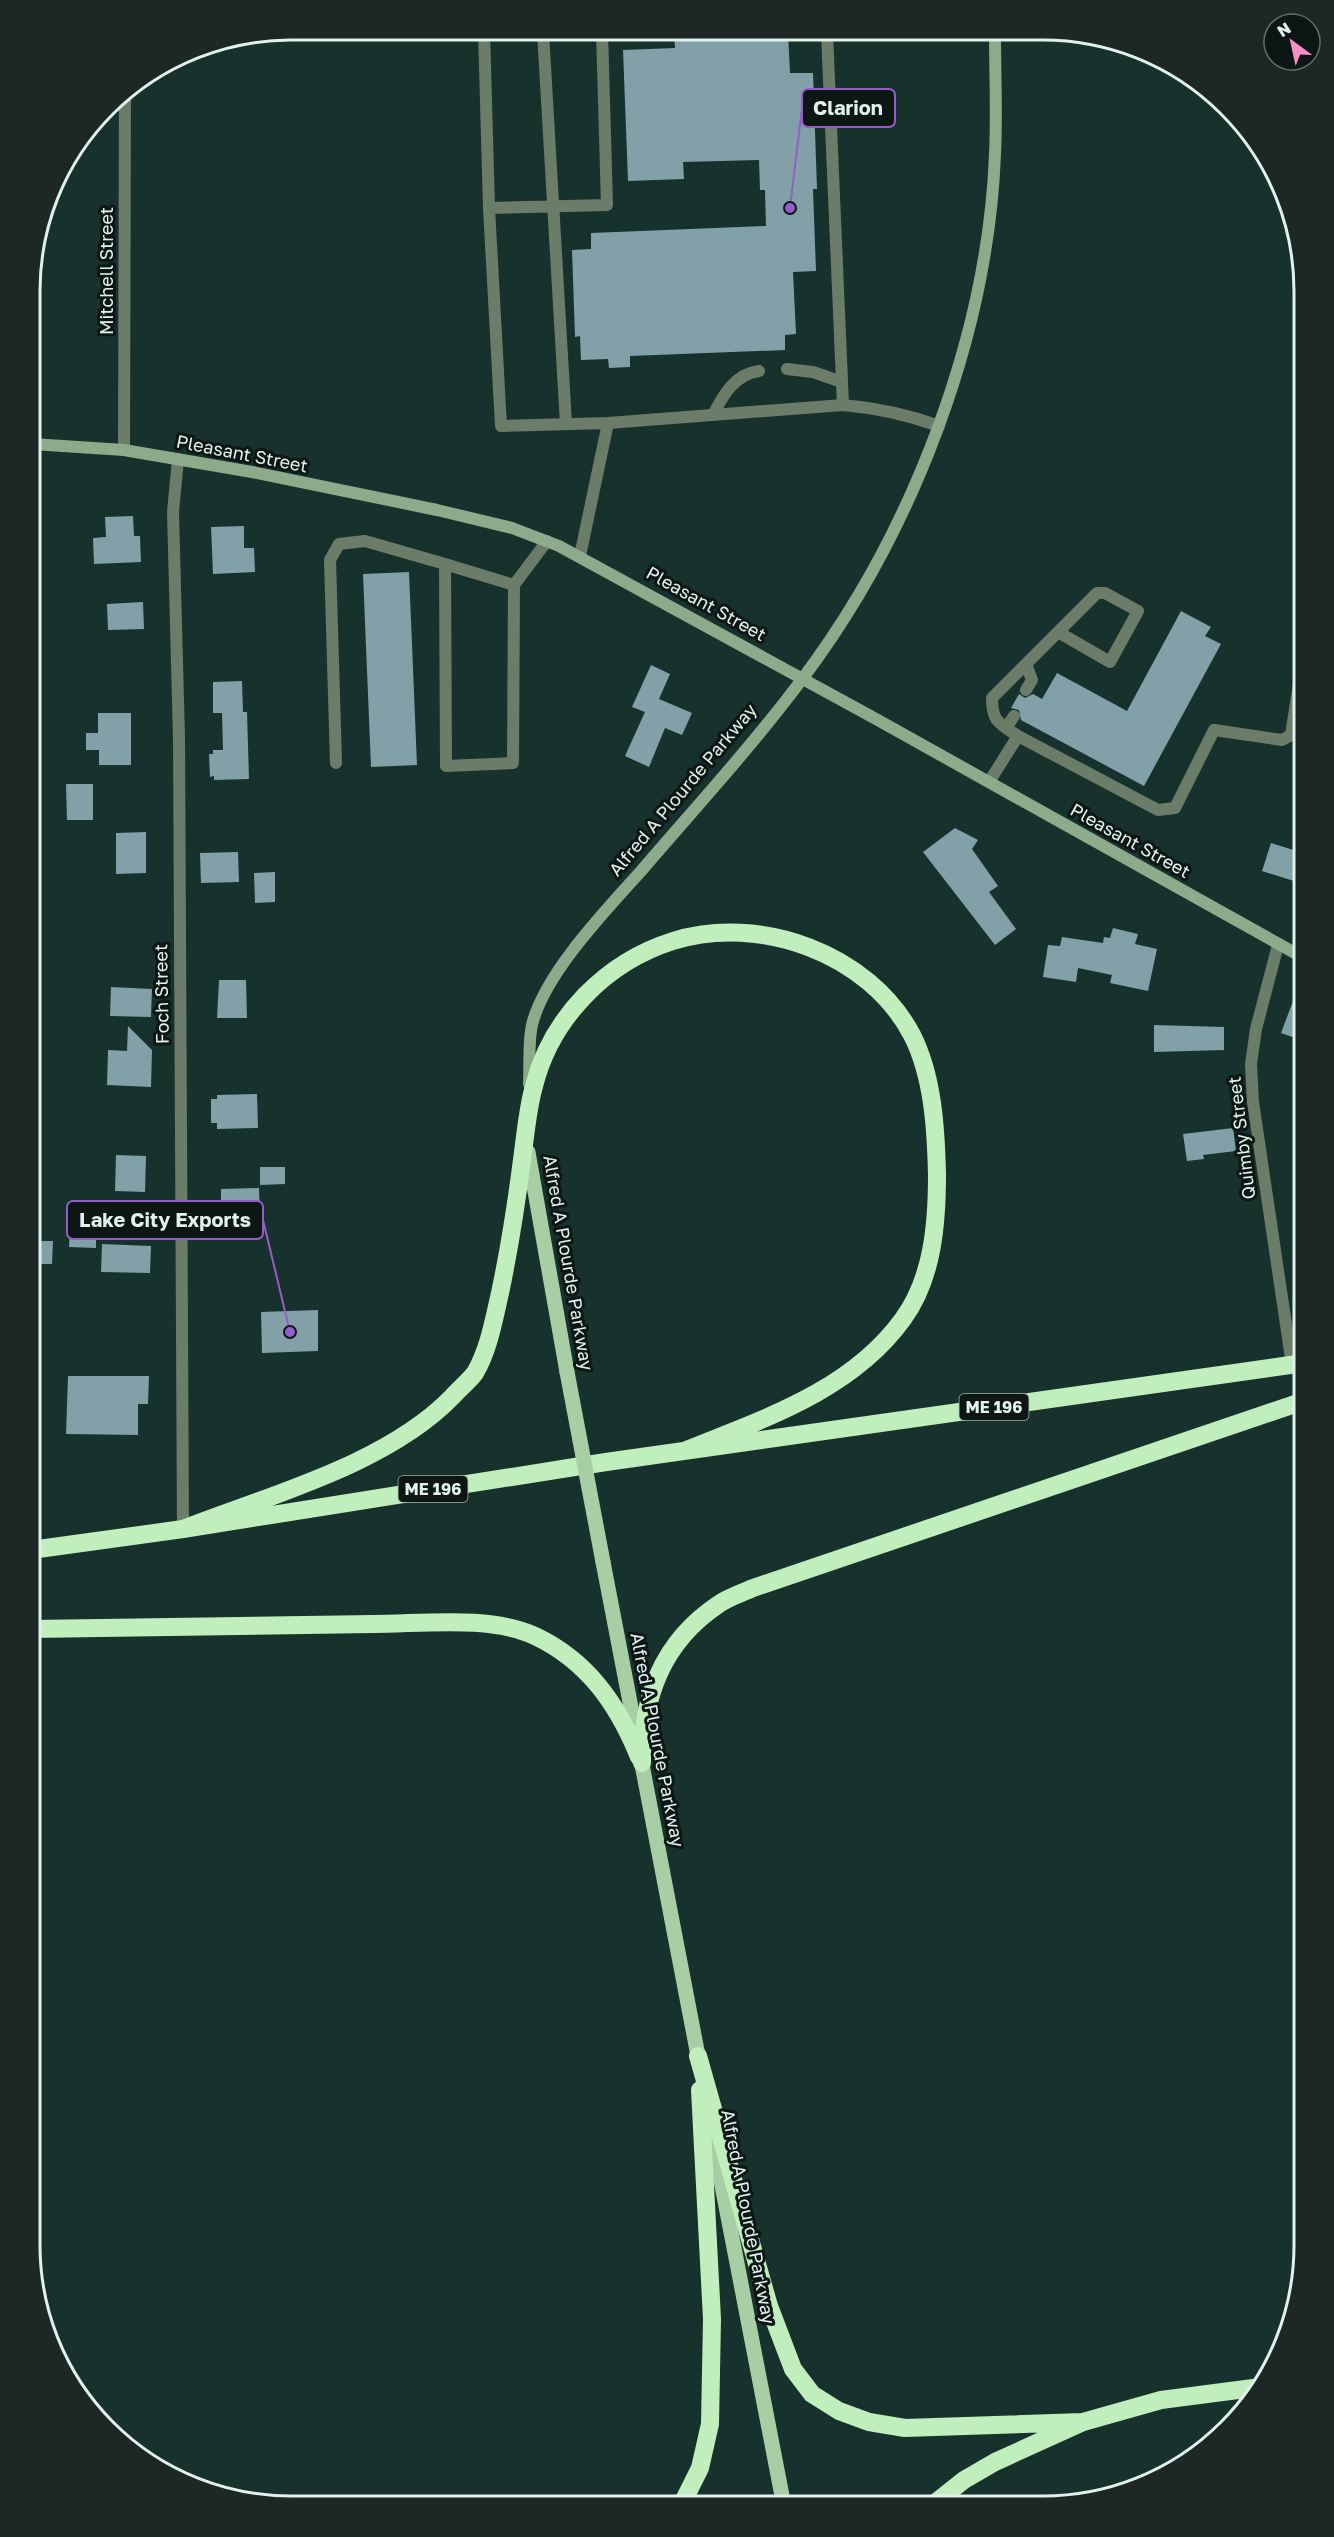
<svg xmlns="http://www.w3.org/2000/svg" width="1334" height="2537" viewBox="0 0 1334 2537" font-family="'Golos Text',sans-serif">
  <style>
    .building { fill: #81a0a7 }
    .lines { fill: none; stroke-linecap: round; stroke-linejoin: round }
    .lane { stroke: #6b7d69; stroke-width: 12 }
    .street { stroke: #6b7d69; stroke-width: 12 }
    .secondary { stroke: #8dab8b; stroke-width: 12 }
    .primary { stroke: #a8cea5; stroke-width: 15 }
    .highway { stroke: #c0eebd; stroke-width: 18 }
    .primary-bridge { stroke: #a8cea5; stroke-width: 15 }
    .labels { text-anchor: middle; stroke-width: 6; stroke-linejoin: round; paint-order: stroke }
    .shield { fill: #0c1715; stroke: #a1b0ac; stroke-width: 1.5 }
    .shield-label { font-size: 16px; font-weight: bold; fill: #e1f1ec }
    .street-label { font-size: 18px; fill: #e1f1ec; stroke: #0c1715 }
    .rim { fill: none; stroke: #e1f1ec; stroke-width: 3 }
    .leader { fill: none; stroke: #945dca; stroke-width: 2 }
    .callout-dot { fill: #945dca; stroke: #0c1715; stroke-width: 2 }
    .callout { fill: #0c1715; stroke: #945dca; stroke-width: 2 }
    .callout-label { font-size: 20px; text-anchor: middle; font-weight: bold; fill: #e1f1ec }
  </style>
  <rect width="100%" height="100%" fill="#17322c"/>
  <!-- building -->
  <path class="building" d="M674,32L788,33L790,73H813L817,189H813L816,271L793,272L796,334L785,335V350L630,356V367L609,368L608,359L581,360L580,336L575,337L572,250L591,249V233L766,226L765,190H760L759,160L683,162L684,179L628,181L623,50L675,48Z
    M133,516L134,536H140L141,562L94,564L93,538L106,537L105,517Z
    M244,526V548H254L255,572L213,574L211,527Z
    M409,572L417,765L371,767L363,574Z
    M143,602L144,629L108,630L107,604Z
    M1181,611L1211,627L1205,636L1221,644L1144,786L1021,720L1019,710L1011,708L1019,694L1025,698L1033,694L1042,699L1057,673L1127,711Z
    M651,665L670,674L659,699L692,713L682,735L665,728L649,767L625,756L645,712L632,707Z
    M242,681L243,712H247L249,779L214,780V776L210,777L209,754H213V750H223L222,713H213V682Z
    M98,713H131V765H99V750H86V733H98Z
    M66,784H93V820H67Z
    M955,828L978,840L972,849L998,886L989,892L1016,929L995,945L923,852Z
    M146,832V873L116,874V833Z
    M1271,843L1303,853L1294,881L1262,871Z
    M238,852L239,882L201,883L200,853Z
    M275,872V902L255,903L254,873Z
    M1113,928L1138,934L1135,944L1157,949L1148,991L1110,983L1112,975L1078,968L1076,982L1043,977L1048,945L1060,946L1062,937L1103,943L1104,937L1110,938Z
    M1302,977L1304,978V1041L1281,1033Z
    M219,980H246L247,1018H217Z
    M111,987L152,989L151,1017L110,1016Z
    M1154,1025L1224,1027V1050L1154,1052Z
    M128,1026L152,1050L151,1087L107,1085L108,1050L127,1051Z
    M257,1094L258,1128L217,1129V1123H211V1099H217V1095Z
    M1233,1128L1236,1151L1203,1155L1204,1159L1187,1161L1183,1134Z
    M116,1155L146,1156L145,1192L115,1191Z
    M260,1167H285V1184L260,1185Z
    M259,1188L260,1218L221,1219V1189Z
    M70,1228L96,1229V1248L69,1247Z
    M31,1241H53L52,1264H31Z
    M102,1244L151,1246L150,1273L101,1272Z
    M318,1310V1351L262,1353L261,1312Z
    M68,1376H149L148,1404H138V1435L66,1434Z"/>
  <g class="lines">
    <!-- lane -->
    <path class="lane" d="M484,31L489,208L501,426L608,423L843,405L827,33
      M543,32L566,424
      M489,208L607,205L602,32
      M787,369L813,372L842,382
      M843,405C877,408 906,414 939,426
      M713,415C723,395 735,374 759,371
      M580,556L608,423
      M514,585L445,564L446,766L513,763L514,585L547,541
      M1026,690L1032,680L1026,664
      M1006,728L1014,716
      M1018,736L1158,810L1175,808L1214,730L1282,740L1291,735L1300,677
      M336,763L330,560L339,544L365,541L445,564
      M989,782L1018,736C999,723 992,722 992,698L1097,593H1105L1138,611L1110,662L1058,632"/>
    <!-- street -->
    <path class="street" d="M124,450L125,91
      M178,459L173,512L179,738L183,1529
      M1278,945L1256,1029L1251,1064L1253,1102L1292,1365"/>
    <!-- secondary -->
    <path class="secondary" d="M32,444L124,450L252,472L437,510L512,528L559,546L876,719L1304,958
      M529,1084C530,1065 528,1043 532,1025C544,974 607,909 642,870C696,807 753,745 803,678C912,533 988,336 995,154C997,114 995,74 995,34"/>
    <!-- primary -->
    <path class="primary" d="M528,1152L567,1372
      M603,1562L700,2066
      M712,2134L784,2506"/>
    <!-- highway -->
    <path class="highway" d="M183,1529C270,1495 387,1464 452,1397C459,1389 469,1381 475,1373C489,1349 494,1319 500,1293C510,1246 517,1200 523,1152C526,1130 528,1107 534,1086C551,1018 606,962 673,941C759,914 869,953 912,1035C933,1076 936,1129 937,1175C937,1223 933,1278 903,1319C851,1391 763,1419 684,1451
      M31,1550L183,1529L606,1462L1304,1363
      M31,1629C145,1627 259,1625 373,1624C422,1624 490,1615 535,1636C588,1661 618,1705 639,1757
      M642,1763C642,1697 662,1642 719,1604C729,1597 742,1593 753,1588L1304,1401
      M698,2056L769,2306L793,2369L812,2394L839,2411L869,2422L905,2428L1083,2422
      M681,2506L700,2468L710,2424L712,2319L700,2090
      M930,2507L964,2480L995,2462L1083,2422L1161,2400L1261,2387"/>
    <!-- primary-bridge -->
    <path class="primary-bridge" d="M567,1372L603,1562"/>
  </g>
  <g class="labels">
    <!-- shield labels -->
    <g class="shield">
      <rect x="959.5" y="1394" width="69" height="26" rx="4.5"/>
      <rect x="398.5" y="1476" width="69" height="26" rx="4.5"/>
    </g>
    <g class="shield-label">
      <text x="994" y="1413">ME 196</text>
      <text x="433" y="1495">ME 196</text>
    </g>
    <!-- street labels -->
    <g class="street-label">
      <text transform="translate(107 271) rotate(-90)" y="6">Mitchell Street</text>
      <text transform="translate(242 454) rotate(11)" y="6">Pleasant Street</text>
      <text transform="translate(706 604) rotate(29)" y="6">Pleasant Street</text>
      <text transform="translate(683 790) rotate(-50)" y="6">Alfred A Plourde Parkway</text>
      <text transform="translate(1130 841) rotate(29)" y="6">Pleasant Street</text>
      <text transform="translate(162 994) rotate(-91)" y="6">Foch Street</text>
      <text transform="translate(1242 1138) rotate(-97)" y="6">Quimby Street</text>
      <text transform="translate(568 1263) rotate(80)" y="6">Alfred A Plourde Parkway</text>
      <text transform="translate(657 1740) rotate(79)" y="6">Alfred A Plourde Parkway</text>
      <text transform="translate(748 2217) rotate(79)" y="6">Alfred A Plourde Parkway</text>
    </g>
  </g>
  <!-- crop -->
  <path d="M0 0H1334V2537H0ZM291 40H1043A251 251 0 0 1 1294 291V2245A251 251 0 0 1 1043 2496H291A251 251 0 0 1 40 2245V291A251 251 0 0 1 291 40Z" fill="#1d2826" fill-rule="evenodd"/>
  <path class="rim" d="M291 40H1043A251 251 0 0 1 1294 291V2245A251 251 0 0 1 1043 2496H291A251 251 0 0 1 40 2245V291A251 251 0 0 1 291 40Z"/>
  <!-- callouts -->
  <path class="leader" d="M790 208L802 108M290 1332L263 1220"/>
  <g class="callout-dot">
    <circle cx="790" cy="208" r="6"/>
    <circle cx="290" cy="1332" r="6"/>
  </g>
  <g class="callout">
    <rect x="802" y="89" width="93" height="38" rx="6"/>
    <rect x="67" y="1201" width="196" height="38" rx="6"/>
  </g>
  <g class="callout-label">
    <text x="848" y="115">Clarion</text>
    <text x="165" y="1227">Lake City Exports</text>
  </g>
  <!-- north arrow -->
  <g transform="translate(1292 42) rotate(327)"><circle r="28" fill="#0c1715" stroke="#616e6b" stroke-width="1.5"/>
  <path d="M0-4.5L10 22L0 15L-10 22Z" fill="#f98fc8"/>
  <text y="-9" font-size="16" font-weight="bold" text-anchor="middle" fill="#e1f1ec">N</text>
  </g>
</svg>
